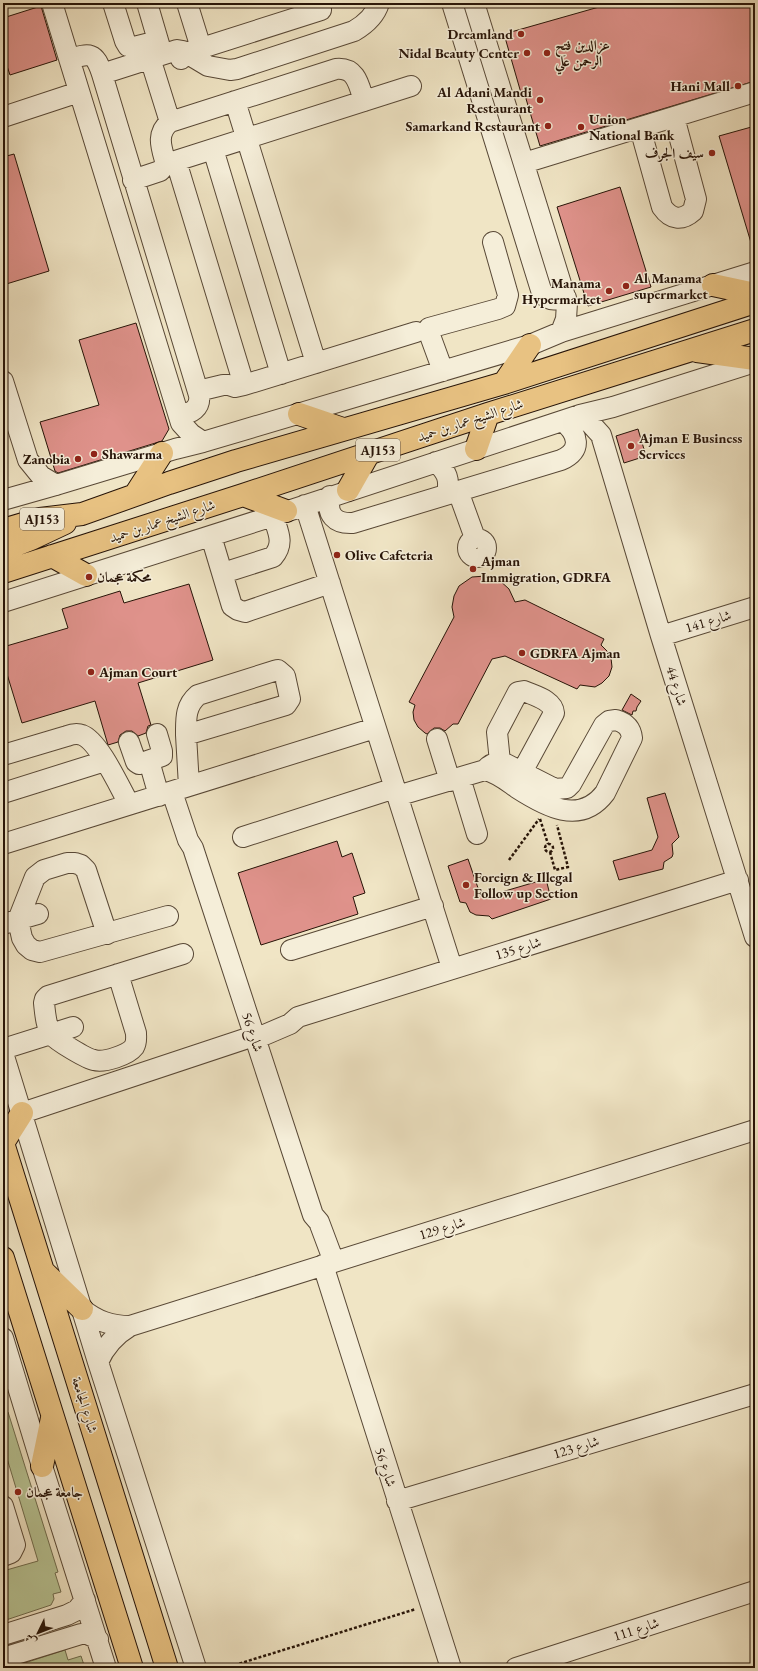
<svg xmlns="http://www.w3.org/2000/svg" width="758" height="1671" viewBox="0 0 758 1671" font-family="'EB Garamond',Amiri,serif">
  <style>
    .green { fill: #b8c595; stroke: #6f6c4e }
    .building { fill: #df928b; stroke: #261307 }
    .lines { fill: none; stroke-linecap: round; stroke-linejoin: round }
    .minor-casing { stroke: #584836; stroke-width: 22 }
    .major-casing { stroke: #261307; stroke-width: 24 }
    .path { stroke: #261307; stroke-width: 2.5; stroke-dasharray: 3 2; stroke-linecap: butt }
    .minor { stroke: #f5eed9; stroke-width: 20 }
    .major { stroke: #e8c282; stroke-width: 22 }
    .poi-dot { fill: #8f2418; stroke: #f5eed9; stroke-width: 1.5 }
    .labels { text-anchor: middle; stroke-width: 3; stroke-linejoin: round; paint-order: stroke }
    .shield { fill: #f5eed9; stroke: #645546; stroke-width: 1 }
    .shield-label { font-size: 13px; font-weight: bold; fill: #261307 }
    .poi-label { font-size: 14px; font-weight: bold; fill: #261307; stroke: #f5eed9; text-anchor: start }
    .street-label { font-size: 14px; fill: #261307; stroke: #f5eed9 }
  </style>
  <rect width="100%" height="100%" fill="#f0e5c5"/>
  <filter id="stains"><feTurbulence type="fractalNoise" baseFrequency=".005" numOctaves="4"/><feColorMatrix values="0 0 0 0 .2 0 0 0 0 .09 0 0 0 0 .02 0 0 0 .5 -.17"/></filter>
  <radialGradient id="worn" r=".72"><stop offset=".6" stop-color="#630" stop-opacity="0"/><stop offset="1" stop-color="#630" stop-opacity=".3"/></radialGradient>
  <!-- green -->
  <path class="green" d="M8,1412L58,1572L55,1573L61,1592L53,1594L54,1599L51,1605L3,1621V1571L38,1561L3,1445V1414Z
    M65,1650L68,1660L81,1656L85,1668H9Z"/>
  <!-- building -->
  <path class="building" d="M613,3H755V81L540,146L524,92L521,93L504,34Z
    M41,6L57,60L10,75L3,54V18Z
    M755,126V246H752L719,136Z
    M14,154L49,271L3,285V157Z
    M620,187L651,287L588,306L557,207Z
    M136,323L169,429L162,441L58,473L55,471L40,422L99,405L79,340Z
    M638,429L646,456L624,463L616,436Z
    M486,576L498,579L509,589L515,602L525,600L604,639L601,645L607,651L611,658L612,667L609,676L602,683L595,687L580,685L577,689L505,656L492,659L458,724H453L445,731L440,728H434L427,734L425,733L418,727L414,720L413,712L415,705L409,702L454,617L452,607L454,596L459,586L472,577Z
    M189,584L213,660L138,683L151,725L148,726L146,733L138,736L132,731H126L120,735L118,742L108,745L95,701L22,723L3,661V647L68,628L62,609L120,591L124,603Z
    M631,694L641,701L637,707L636,711H633L632,715L622,710Z
    M665,793L679,837L672,844L673,854L672,857L664,862L663,869L619,880L613,861L652,850L658,837L647,798Z
    M337,841L342,857L352,853L365,893L353,897L358,914L261,945L238,873Z
    M468,859L478,888L488,896L546,879L551,899L492,919L489,916L476,915L470,912L466,903L460,902L448,866Z"/>
  <g class="lines">
    <defs>
      <path id="minor" d="M52,3L181,423L191,434L203,442
        M113,3L125,41L128,46L134,47L158,41
        M147,3L162,54
        M187,3L201,48
        M452,3L541,290C546,302 555,300 566,298
        M474,3L567,303L566,319L561,332
        M150,58L170,122
        M70,59C90,53 95,52 102,74L199,395C201,409 191,413 179,416
        M181,59L186,53L321,10
        M102,74L177,50L183,51L208,66L230,70L237,69L354,31C366,24 375,16 379,3
        M235,101L316,363
        M3,117L79,92
        M640,128L662,207C671,220 682,221 693,211L696,199L674,117
        M213,149L281,374
        M176,161L244,385
        M524,163L755,92
        M166,164C162,149 155,134 170,122L336,69C357,67 359,86 364,101
        M133,180L160,171L166,164L411,86
        M429,328L498,309L505,306L508,295L493,242
        M428,330L443,371
        M3,381L28,460L41,476L56,485
        M198,391L223,385H229L235,387L244,385L416,332
        M580,415L591,424L601,435L661,636L755,937
        M436,462C447,472 450,479 447,494
        M458,491L475,538
        M330,496C326,515 335,524 353,523L561,460C583,450 578,434 563,421
        M3,500L56,485L175,449L203,442L530,345L561,332L755,272
        M305,505L452,968
        M211,536L232,606L238,610L245,612L330,583
        M468 548a9 9 0 1 1 18 0a9 9 0 1 1-18 0Z
        M223,573L273,557C285,543 278,532 273,516
        M3,602L273,516L580,415L613,407L755,362
        M661,636L755,607
        M616,720C626,723 631,728 632,738L605,793C580,826 545,806 517,788C507,781 498,773 485,770C491,763 497,761 506,764L555,789L567,788L571,784L604,725L609,721Z
        M186,735C186,719 185,706 198,695L274,671L278,670L285,676L290,699L286,705L186,735L189,786
        M437,739L450,781
        M129,742L136,762L139,764L162,756V751L157,734
        M3,755L67,736C72,734 77,733 82,735C99,741 120,788 129,804
        M149,761L159,796
        M500,762L497,732L518,692L524,691C535,696 553,700 554,713L522,772
        M460,778L477,834
        M172,792L188,840L193,848L313,1215L319,1222L334,1262
        M3,793L105,761
        M397,796L485,770
        M243,837L395,788
        M3,844L375,728
        M3,924L38,914
        M107,934L86,870L81,865L75,863H67L44,870L35,877L18,920L22,938L26,945L32,950L40,952L168,916
        M291,950L433,906
        M118,974L136,1033C136,1038 137,1042 134,1047C128,1055 104,1063 94,1060C87,1059 57,1041 52,1035C46,1028 45,1012 44,1003L45,999L48,996L183,954
        M255,1039L290,1024L298,1017L738,880
        M3,1049L73,1027
        M3,1053L98,1362L196,1668
        M22,1113L254,1036
        M323,1265L451,1668
        M82,1309C97,1321 111,1326 130,1326
        M3,1338L42,1466L106,1668
        M98,1362C105,1346 115,1335 130,1326L755,1130
        M397,1501L755,1394
        M3,1506L15,1545L11,1553L3,1556
        M3,1635L67,1615L77,1610L85,1600
        M3,1658L81,1634H87L98,1639
        M516,1668L755,1591"/>
      <path id="major" d="M713,285L755,294
        M697,351L755,359
        M504,383L530,345
        M299,414L343,429
        M476,449L488,414
        M348,490L369,453
        M135,495L162,453
        M243,495L286,511
        M3,530L40,519L82,514L169,483L236,461L504,383L755,302
        M3,550L31,539L65,523
        M52,556L86,575
        M3,572L243,495L488,414L755,330
        M3,1143L167,1668
        M3,1143L22,1113
        M3,1258L132,1668
        M44,1272L82,1309
        M42,1466L52,1418"/>
    </defs>
    <!-- minor casing -->
    <use href="#minor" class="minor-casing"/>
    <!-- major casing -->
    <use href="#major" class="major-casing"/>
    <!-- path -->
    <path class="path" d="M540,819L548,844
      M545 848a4 4 0 1 1 8 0a4 4 0 1 1-8 0Z
      M550,852L555,870L568,867L557,825
      M509,860L539,819
      M225,1668L416,1609"/>
    <!-- minor -->
    <use href="#minor" class="minor"/>
    <!-- major -->
    <use href="#major" class="major"/>
  </g>
  <!-- markers -->
  <g class="poi-dot">
    <circle cx="521" cy="34" r="4"/>
    <circle cx="527" cy="53" r="4"/>
    <circle cx="547" cy="53" r="4"/>
    <circle cx="738" cy="86" r="4"/>
    <circle cx="540" cy="100" r="4"/>
    <circle cx="548" cy="126" r="4"/>
    <circle cx="581" cy="127" r="4"/>
    <circle cx="712" cy="153" r="4"/>
    <circle cx="626" cy="286" r="4"/>
    <circle cx="609" cy="291" r="4"/>
    <circle cx="631" cy="446" r="4"/>
    <circle cx="94" cy="454" r="4"/>
    <circle cx="78" cy="459" r="4"/>
    <circle cx="337" cy="555" r="4"/>
    <circle cx="473" cy="569" r="4"/>
    <circle cx="89" cy="577" r="4"/>
    <circle cx="522" cy="653" r="4"/>
    <circle cx="91" cy="672" r="4"/>
    <circle cx="466" cy="885" r="4"/>
    <circle cx="18" cy="1492" r="4"/>
  </g>
  <g class="labels">
    <!-- shield labels -->
    <g class="shield">
      <rect x="356" y="439" width="44" height="22" rx="3"/>
      <rect x="20" y="508" width="44" height="22" rx="3"/>
    </g>
    <g class="shield-label">
      <text x="378" y="455">AJ153</text>
      <text x="42" y="524">AJ153</text>
    </g>
    <!-- poi labels -->
    <g class="poi-label">
      <text x="513" y="39" text-anchor="end">Dreamland</text>
      <text x="555" y="50">عزالدين فتح<tspan x="555" dy="16">الرحمن علي</tspan></text>
      <text x="519" y="58" text-anchor="end">Nidal Beauty Center</text>
      <text x="730" y="91" text-anchor="end">Hani Mall</text>
      <text x="532" y="97" text-anchor="end">Al Adani Mandi<tspan x="532" dy="16">Restaurant</tspan></text>
      <text x="589" y="124">Union<tspan x="589" dy="16">National Bank</tspan></text>
      <text x="540" y="131" text-anchor="end">Samarkand Restaurant</text>
      <text x="704" y="158" text-anchor="end">سيف الجرف</text>
      <text x="634" y="283">Al Manama<tspan x="634" dy="16">supermarket</tspan></text>
      <text x="601" y="288" text-anchor="end">Manama<tspan x="601" dy="16">Hypermarket</tspan></text>
      <text x="639" y="443">Ajman E Business<tspan x="639" dy="16">Services</tspan></text>
      <text x="102" y="459">Shawarma</text>
      <text x="70" y="464" text-anchor="end">Zanobia</text>
      <text x="345" y="560">Olive Cafeteria</text>
      <text x="481" y="566">Ajman<tspan x="481" dy="16">Immigration, GDRFA</tspan></text>
      <text x="97" y="582">محكمة عجمان</text>
      <text x="530" y="658">GDRFA Ajman</text>
      <text x="99" y="677">Ajman Court</text>
      <text x="474" y="882">Foreign &amp; Illegal<tspan x="474" dy="16">Follow up Section</tspan></text>
      <text x="26" y="1497">جامعة عجمان</text>
    </g>
    <!-- street labels -->
    <g class="street-label">
      <text transform="translate(470 420) rotate(-18)" y="5">شارع الشيخ عمار بن حميد</text>
      <text transform="translate(162 521) rotate(-18)" y="5">شارع الشيخ عمار بن حميد</text>
      <text transform="translate(708 621) rotate(-17)" y="5">شارع 141</text>
      <text transform="translate(677 686) rotate(73)" y="5">شارع 44</text>
      <text transform="translate(518 948) rotate(-17)" y="5">شارع 135</text>
      <text transform="translate(253 1032) rotate(72)" y="5">شارع 56</text>
      <text transform="translate(442 1228) rotate(-17)" y="5">شارع 129</text>
      <text transform="translate(85 1405) rotate(73)" y="5">شارع الجامعة</text>
      <text transform="translate(576 1447) rotate(-17)" y="5">شارع 123</text>
      <text transform="translate(386 1467) rotate(72)" y="5">شارع 56</text>
      <text transform="translate(636 1629) rotate(-18)" y="5">شارع 111</text>
    </g>
  </g>
  <!-- margin -->
  <rect width="758" height="1671" fill="none" stroke="#f0e5c5" stroke-width="16"/>
  <rect x="4" y="4" width="750" height="1663" fill="none" stroke="#261307" stroke-width="2"/>
  <rect x="8" y="8" width="742" height="1655" fill="none" stroke="#261307"/>
  <!-- north arrow -->
  <g transform="translate(38 1633) rotate(227)" stroke="#f5eed9" stroke-width="3" paint-order="stroke">
  <path d="M0-3L7 15L0 10L-7 15Z" fill="#261307"/>
  <text y="-6" font-size="11" font-weight="bold" text-anchor="middle" fill="#261307">ش</text>
  </g>
  <rect width="100%" height="100%" filter="url(#stains)"/>
  <rect width="100%" height="100%" fill="url(#worn)"/>
</svg>
